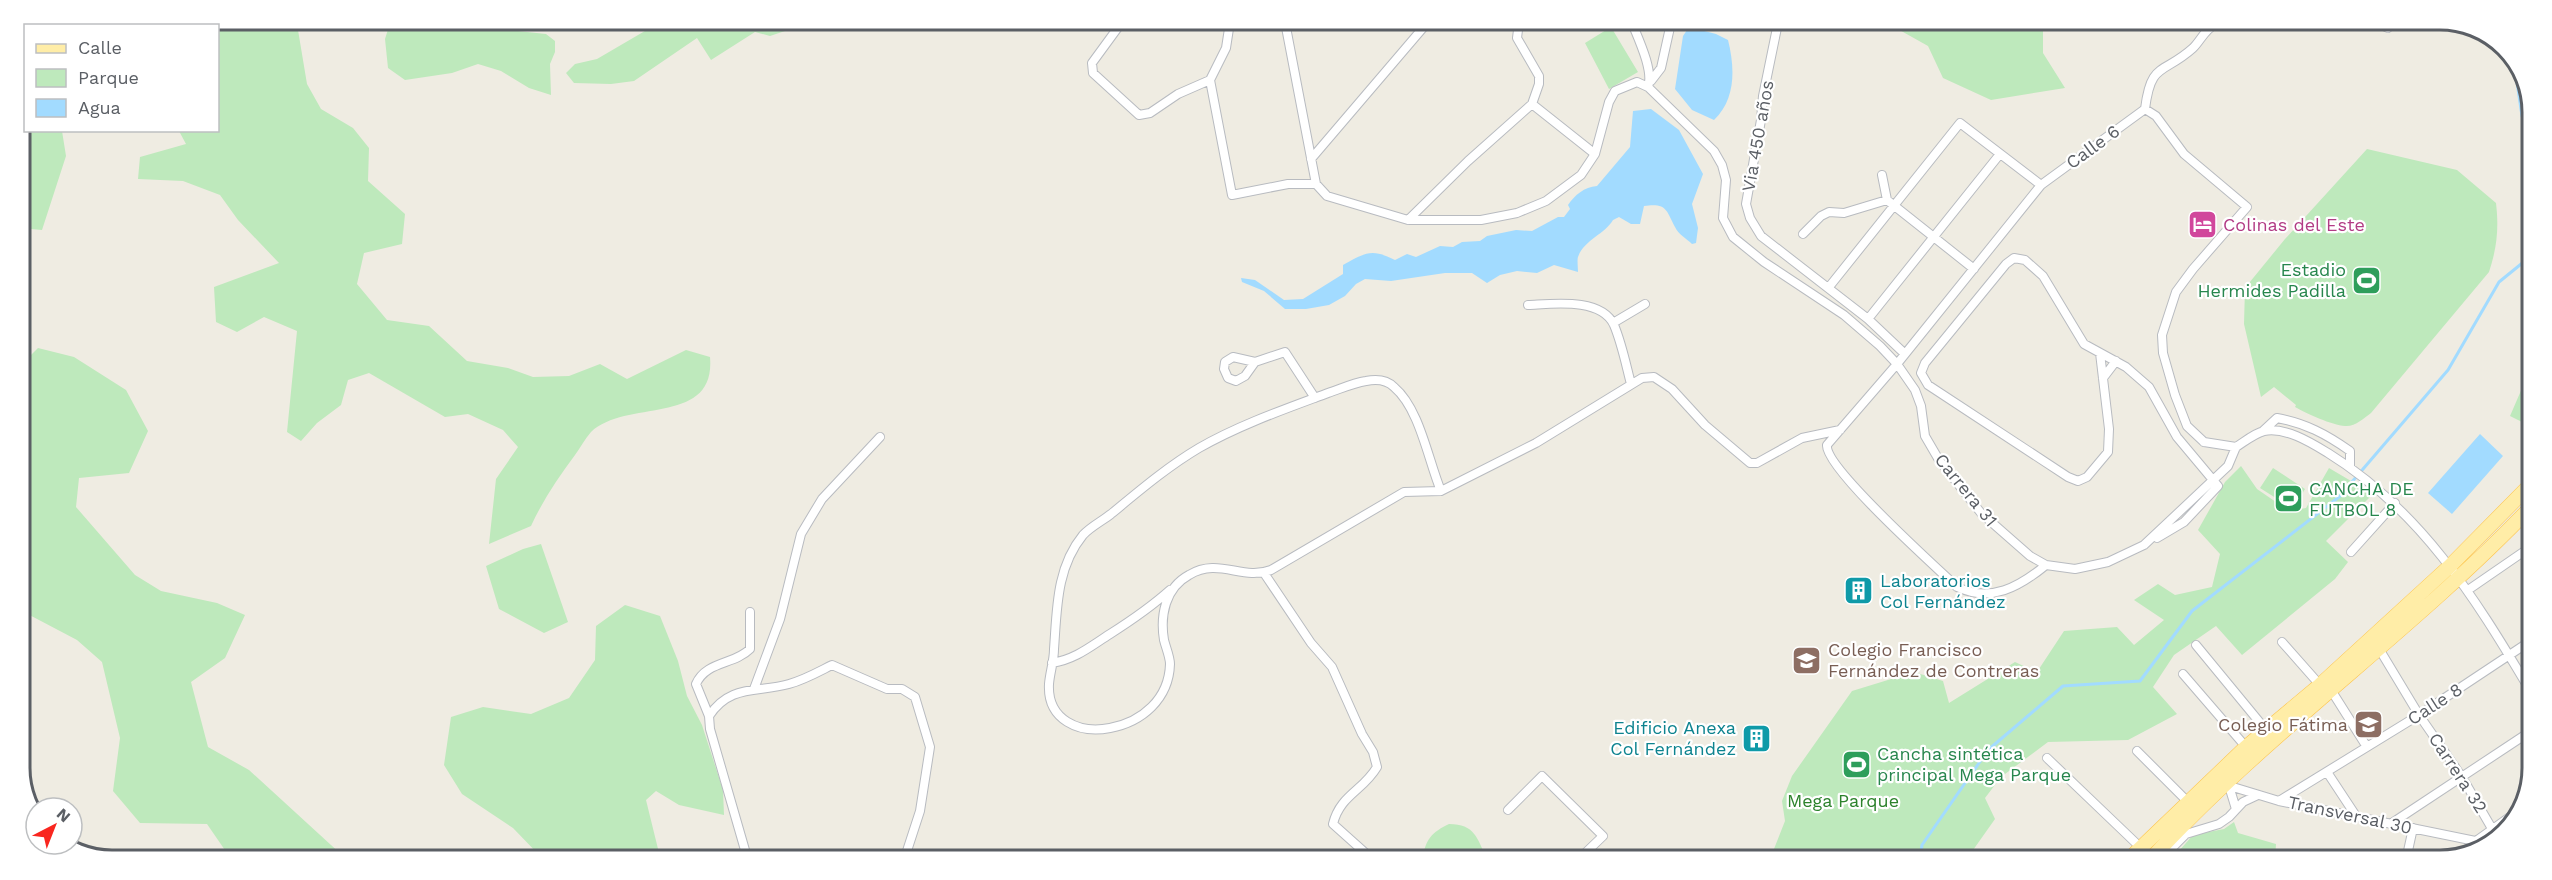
<svg xmlns="http://www.w3.org/2000/svg" width="2552" height="880" viewBox="0 0 2552 880" font-family="'Work Sans',sans-serif">
  <style>
    .green { fill: #bee9bc }
    .water { fill: #a2dbff }
    .lines { fill: none; stroke-linecap: round; stroke-linejoin: round }
    .stream { stroke: #a2dbff; stroke-width: 3 }
    .street-casing { stroke: #b8bbc0; stroke-width: 10 }
    .primary-casing { stroke: #fec44c; stroke-width: 15 }
    .street { stroke: #fff; stroke-width: 8 }
    .primary { stroke: #ffeda7; stroke-width: 14 }
    .labels { text-anchor: middle; stroke-width: 4.5; stroke-linejoin: round; paint-order: stroke }
    .street-label { font-size: 18px; fill: #5b5f65; stroke: #fff }
    .hotel-label { font-size: 18px; fill: #b23c85; stroke: #fff; text-anchor: start }
    .leisure-label { font-size: 18px; fill: #27864d; stroke: #fff; text-anchor: start }
    .culture-label { font-size: 18px; fill: #0d838f; stroke: #fff; text-anchor: start }
    .education-label { font-size: 18px; fill: #785e54; stroke: #fff; text-anchor: start }
    .park-label { font-size: 18px; fill: #2c822c; stroke: #fff }
    .rim { fill: none; stroke: #5b5f65; stroke-width: 3 }
  </style>
  <rect width="100%" height="100%" fill="#efece2"/>
  <!-- green -->
  <path class="green" d="M132,20H278L298,30L307,84L321,109L353,128L369,148L368,181L405,214L402,244L364,253L357,284L387,320L429,326L467,361L508,368L533,377L569,376L600,364L627,379L686,350L710,357C716,427 627,398 591,432C585,439 580,448 575,455C558,478 543,500 531,526L489,544L496,479L518,447L503,430L468,414L445,417L369,373L348,380L341,405L317,423L301,441L287,432L297,331L264,317L237,332L216,322L214,287L279,263L238,220L220,195L183,181L138,179L140,157L186,144L179,131L218,130V26L131,25Z
    M391,20H502L518,31L546,34L555,41V52L550,64L551,95L529,88L501,71L478,64L452,73L405,80L388,68L385,39Z
    M662,21H801L803,25L770,36L755,32L711,60L697,38L634,81L611,84L574,83L566,73L575,64L597,59Z
    M1887,23H2043V53L2065,88L1991,100L1943,78L1928,46Z
    M1611,27L1638,72L1609,89L1585,43Z
    M25,93L26,130L62,131L66,156L42,230L20,228V106Z
    M2367,149L2457,170L2496,203C2499,228 2497,248 2489,272L2371,413C2364,418 2355,427 2345,426C2332,425 2307,414 2295,407L2296,405L2274,387L2261,397L2244,324L2245,288L2285,239Z
    M38,348L74,357L126,390L148,431L129,473L79,478L76,507L135,575L161,591L217,603L245,615L225,658L191,682L208,747L249,770L343,856H229L207,824L140,823L113,791L120,738L102,662L77,640L20,610V363L22,364Z
    M2523,386L2530,390V426L2510,416Z
    M2241,466L2257,489L2289,511L2306,508L2329,468L2373,494L2326,541L2348,562L2335,579L2242,655L2216,626L2174,655L2153,687L2177,714L2128,740L2048,742L2001,777L1985,798L1995,819L1966,860L1770,859L1785,821L1782,801L1792,776L1852,691L1914,672L1943,681L1949,703L2015,662L2037,672L2064,631L2117,627L2134,645L2164,620L2134,600L2158,584L2175,595L2212,587L2220,554L2198,530L2225,482Z
    M2273,468L2305,489L2293,509L2260,488Z
    M541,544L568,622L544,633L499,609L486,566L523,549Z
    M625,605L660,616L678,661L687,696L702,725L723,790L724,815L679,805L656,791L646,800L660,857H541L513,828L462,794L444,765L451,717L483,707L531,714L569,698L595,660L596,626Z
    M2234,822L2238,833L2276,844L2275,860H2171L2193,835L2224,829Z
    M1449,824C1475,824 1477,838 1487,859L1423,858C1425,840 1432,832 1449,824Z"/>
  <!-- water -->
  <path class="water" d="M1689,27L1716,34L1728,40C1735,68 1736,99 1714,120L1692,110L1675,89L1683,36Z
    M1651,109L1679,130L1703,174L1692,204L1698,228L1696,243L1692,244C1687,239 1678,234 1675,227C1666,210 1667,203 1644,206L1640,224H1631L1619,217L1613,220C1605,234 1584,240 1578,257C1577,260 1578,268 1578,272L1554,265L1537,273L1517,271L1500,275L1487,283L1472,273H1445L1391,281L1365,279L1356,284L1345,296L1329,305L1306,309H1285L1264,291L1242,282L1241,278L1255,280L1284,300L1303,299L1343,274V265C1365,253 1371,248 1395,260L1407,254L1416,257L1440,246L1453,247L1462,242L1480,241L1487,236L1516,230L1532,231L1558,217H1564L1570,209L1568,205C1575,195 1584,187 1597,186L1630,147L1633,111Z
    M2480,434L2503,456L2452,514L2428,493Z"/>
  <g class="lines">
    <!-- stream -->
    <path class="stream" d="M2513,55L2522,116L2532,142
      M1920,859L1922,845L1988,750L2063,686L2140,681L2192,611L2339,497L2448,370L2499,282L2531,256"/>
    <defs>
      <path id="street" d="M1122,22L1092,63L1093,73L1139,115L1150,113L1178,94L1210,80
        M1230,22L1226,48L1210,80L1232,195L1288,184H1316L1327,196L1408,220H1481L1517,213L1546,201L1581,175L1595,154L1609,102L1615,91L1637,82L1648,87L1714,151L1722,165L1726,180L1723,218L1733,237L1764,262L1844,315L1880,346L1897,364L1915,390L1921,406L1925,436L1939,460L1981,513L2030,556L2046,565L2075,569L2108,562L2144,545L2228,466L2236,447
        M1285,22L1316,184
        M1632,23C1638,38 1654,71 1648,87
        M1778,23L1763,96L1761,120L1746,204L1750,218L1761,236L1868,319L1905,354
        M2379,24L2388,28
        M1651,81L1661,68L1671,23
        M1532,104L1595,154
        M2145,109L2156,116L2184,154L2247,207L2193,269L2176,292L2162,335L2163,353L2175,395L2187,426L2204,442
        M2145,109C2151,61 2163,75 2193,48C2201,40 2205,29 2216,24
        M1311,159L1428,22
        M1882,175L1887,200L1974,269
        M1408,220L1468,161L1532,104L1539,84V76L1517,38L1519,22
        M1803,234L1821,216L1829,212L1844,213L1887,200
        M1829,287L1960,123L2041,185
        M1528,305C1552,304 1601,297 1614,325C1622,344 1626,365 1631,384
        M1868,319L2000,154
        M1613,323L1645,304
        M2100,353L2109,429L2108,452L2087,477L2078,481L2068,477L1928,385L1921,373L1925,363L2006,264L2014,258L2025,260L2043,276L2084,344L2126,367L2149,387L2177,437L2218,486L2184,522L2157,538
        M1255,362L1245,376L1236,381L1228,378L1224,369L1225,362L1233,357L1255,362L1285,352L1315,398
        M2103,378L2116,361
        M2263,431L2277,418C2305,423 2326,434 2350,451V467
        M2204,442L2236,447
        M2236,447C2244,442 2255,433 2264,431C2286,427 2310,442 2328,453C2420,510 2474,596 2528,687
        M1441,491C1428,460 1420,409 1394,387C1387,380 1376,379 1366,381C1353,383 1340,389 1328,393C1285,409 1239,425 1199,448C1167,467 1139,491 1111,514C1102,521 1090,527 1083,535C1056,568 1057,610 1054,649C1054,661 1050,672 1049,684C1047,720 1079,734 1110,728C1142,722 1169,699 1170,664C1170,657 1166,648 1164,640C1160,616 1165,588 1189,575C1219,557 1242,581 1271,570L1404,492L1441,491L1536,443L1642,378L1654,377L1672,389L1705,425L1750,463H1757L1802,438L1840,430
        M2351,552L2395,503
        M2046,565C2019,587 1991,603 1957,587C1936,567 1824,467 1827,445L1897,364L2041,185L2145,109
        M1264,573L1311,643L1332,667L1362,734L1373,752L1377,767C1363,791 1340,795 1333,824L1371,858
        M2468,590L2529,548
        M2282,642L2320,685
        M2196,645L2266,730
        M2378,647L2419,715L2462,777L2498,839
        M1052,663C1076,659 1091,646 1110,634C1132,620 1151,607 1170,590
        M2183,674L2246,747
        M754,689L780,619L801,534L822,499L880,437
        M2331,690L2367,747
        M709,716C730,684 757,693 789,684C804,680 818,672 832,665L887,689H902L915,697L930,747L920,811L905,857
        M2137,751L2188,802
        M2047,758L2140,847
        M2327,772L2356,816
        M2223,784L2279,801L2490,844
        M2229,786L2236,809
        M2279,801L2419,715L2529,642
        M1508,810L1542,776L1603,836L1579,859
        M2392,823L2528,733
        M2476,841L2518,811
        M747,857L710,729L709,716L696,684C706,661 734,665 750,649V612
        M2160,860L2186,834L2219,824L2229,817L2243,802L2258,795
        M2406,860L2413,828"/>
      <path id="primary" d="M2128,860L2246,747L2320,685L2450,566L2530,485
        M2150,860C2266,733 2410,633 2530,508"/>
    </defs>
    <!-- street casing -->
    <use href="#street" class="street-casing"/>
    <!-- primary casing -->
    <use href="#primary" class="primary-casing"/>
    <!-- street -->
    <use href="#street" class="street"/>
    <!-- primary -->
    <use href="#primary" class="primary"/>
  </g>
  <!-- icons -->
  <defs>
    <symbol id="hotel-square" viewBox="-11 -11 22 22"><rect x="-9" y="-9" width="18" height="18" rx="4" fill="#d1479c" stroke="#fff"/><path d="M-6-4.5h1.5V1H6V5H4.5V3h-9V5H-6ZM-4 0a1.8 1.8 0 1 1 3.6 0ZM.5 0V-2.5h3Q6-2.5 6 0Z" fill="#fff"/></symbol>
    <symbol id="stadium-square" viewBox="-11 -11 22 22"><rect x="-9" y="-9" width="18" height="18" rx="4" fill="#2e9e5b" stroke="#fff"/><path d="M0-5a6.5 5 0 1 0 0 10a6.5 5 0 1 0 0-10ZM-3.5-1.8h7v3.6h-7Z" fill="#fff"/></symbol>
    <symbol id="building-square" viewBox="-11 -11 22 22"><rect x="-9" y="-9" width="18" height="18" rx="4" fill="#0f9aa8" stroke="#fff"/><path d="M-4-6H4V6H1V3H-1V6H-4ZM-2.5-4.3h1.7v1.8h-1.7ZM.8-4.3h1.7v1.8H.8ZM-2.5-1h1.7V.8h-1.7ZM.8-1h1.7V.8H.8Z" fill="#fff"/></symbol>
    <symbol id="school-square" viewBox="-11 -11 22 22"><rect x="-9" y="-9" width="18" height="18" rx="4" fill="#8d6e63" stroke="#fff"/><path d="M0-5L7-2L0 1L-7-2ZM-4 1L0 2.5L4 1V4Q0 6-4 4Z" fill="#fff"/></symbol>
  </defs>
  <g fill-rule="evenodd">
    <use href="#hotel-square" x="2186" y="208" width="33" height="33"/>
    <use href="#stadium-square" x="2350" y="264" width="33" height="33"/>
    <use href="#stadium-square" x="2272" y="482" width="33" height="33"/>
    <use href="#building-square" x="1842" y="574" width="33" height="33"/>
    <use href="#school-square" x="1790" y="644" width="33" height="33"/>
    <use href="#school-square" x="2352" y="708" width="33" height="33"/>
    <use href="#building-square" x="1740" y="722" width="33" height="33"/>
    <use href="#stadium-square" x="1840" y="748" width="33" height="33"/>
  </g>
  <g class="labels">
    <!-- street labels -->
    <g class="street-label">
      <text transform="translate(1758 136) rotate(-80)" y="6">Via 450 años</text>
      <text transform="translate(2093 147) rotate(-36)" y="6">Calle 6</text>
      <text transform="translate(1966 490) rotate(51)" y="6">Carrera 31</text>
      <text transform="translate(2435 704) rotate(-33)" y="6">Calle 8</text>
      <text transform="translate(2458 773) rotate(57)" y="6">Carrera 32</text>
      <text transform="translate(2350 815) rotate(12)" y="6">Transversal 30</text>
    </g>
    <!-- hotel labels -->
    <g class="hotel-label">
      <text x="2223" y="231">Colinas del Este</text>
    </g>
    <!-- leisure labels -->
    <g class="leisure-label">
      <text x="2346" y="276" text-anchor="end">Estadio<tspan x="2346" dy="21">Hermides Padilla</tspan></text>
      <text x="2309" y="495">CANCHA DE<tspan x="2309" dy="21">FUTBOL 8</tspan></text>
      <text x="1877" y="760">Cancha sintética<tspan x="1877" dy="21">principal Mega Parque</tspan></text>
    </g>
    <!-- culture labels -->
    <g class="culture-label">
      <text x="1880" y="587">Laboratorios<tspan x="1880" dy="21">Col Fernández</tspan></text>
      <text x="1736" y="734" text-anchor="end">Edificio Anexa<tspan x="1736" dy="21">Col Fernández</tspan></text>
    </g>
    <!-- education labels -->
    <g class="education-label">
      <text x="1828" y="656">Colegio Francisco<tspan x="1828" dy="21">Fernández de Contreras</tspan></text>
      <text x="2348" y="731" text-anchor="end">Colegio Fátima</text>
    </g>
    <!-- park labels -->
    <g class="park-label">
      <text x="1843" y="807">Mega Parque</text>
    </g>
  </g>
  <!-- crop -->
  <path d="M0 0H2552V880H0ZM112 30H2440A82 82 0 0 1 2522 112V768A82 82 0 0 1 2440 850H112A82 82 0 0 1 30 768V112A82 82 0 0 1 112 30Z" fill="#fff" fill-rule="evenodd"/>
  <path class="rim" d="M112 30H2440A82 82 0 0 1 2522 112V768A82 82 0 0 1 2440 850H112A82 82 0 0 1 30 768V112A82 82 0 0 1 112 30Z"/>
  <!-- legend -->
  <rect x="24" y="24" width="195" height="108" fill="#ffffff" stroke="#bdbfc1" stroke-width="1.5"/>
  <rect x="36" y="44" width="30" height="9" fill="#ffeda7" stroke="#bdbfc1" stroke-width="1.5"/>
  <text x="78" y="54" font-size="18" fill="#5b5f65">Calle</text>
  <rect x="36" y="69" width="30" height="18" fill="#bee9bc" stroke="#bdbfc1" stroke-width="1.5"/>
  <text x="78" y="84" font-size="18" fill="#5b5f65">Parque</text>
  <rect x="36" y="99" width="30" height="18" fill="#a2dbff" stroke="#bdbfc1" stroke-width="1.5"/>
  <text x="78" y="114" font-size="18" fill="#5b5f65">Agua</text>
  <!-- north arrow -->
  <g transform="translate(54 826) rotate(42)"><circle r="28" fill="#ffffff" stroke="#bdbfc1" stroke-width="1.5"/>
  <path d="M0-4.5L10 22L0 15L-10 22Z" fill="#f9261f"/>
  <text y="-9" font-size="16" font-weight="bold" text-anchor="middle" fill="#5b5f65">N</text>
  </g>
</svg>
